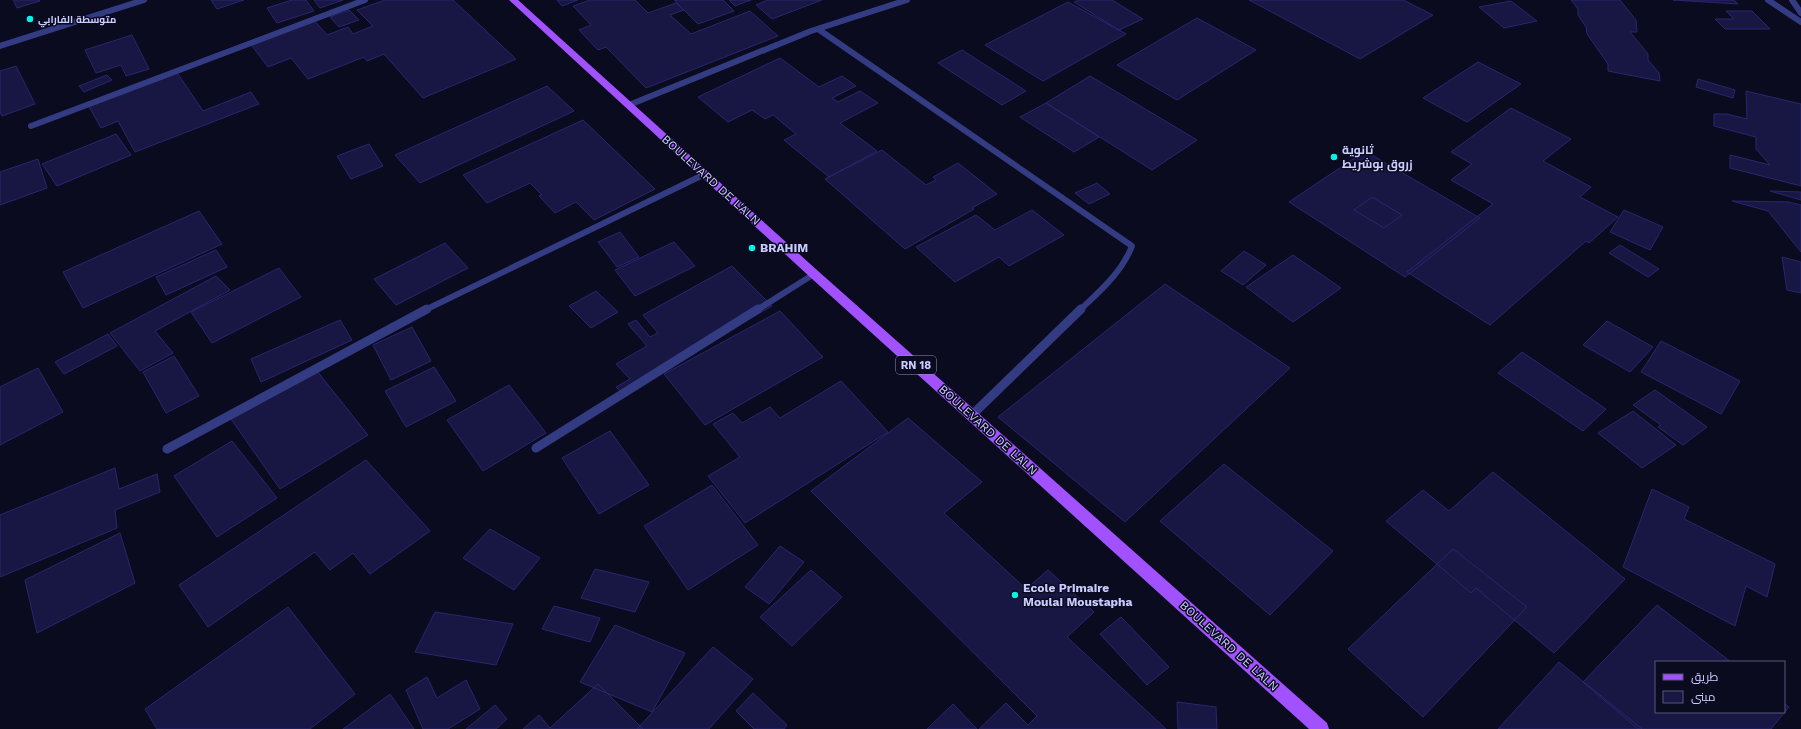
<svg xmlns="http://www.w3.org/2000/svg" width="1801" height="729" viewBox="0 0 1801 729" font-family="'Work Sans',Cairo,sans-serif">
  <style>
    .building { fill: #181642; stroke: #292670 }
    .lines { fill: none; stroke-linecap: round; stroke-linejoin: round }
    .street-far1 { stroke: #333c82; stroke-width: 6 }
    .street { stroke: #333c82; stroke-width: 9 }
    .primary { fill: #a251ff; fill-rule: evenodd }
    .poi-dot { fill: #00f5e7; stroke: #0b0b20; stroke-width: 1.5 }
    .labels { text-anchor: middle; stroke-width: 3; stroke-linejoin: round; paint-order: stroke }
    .far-poi-label { font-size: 10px; font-weight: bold; fill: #caccff; stroke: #0b0b20; text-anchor: start }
    .shield { fill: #0b0b20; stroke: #9192bc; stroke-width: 1 }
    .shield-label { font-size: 11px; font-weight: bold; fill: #caccff }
    .poi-label { font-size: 12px; font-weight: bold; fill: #caccff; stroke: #0b0b20; text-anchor: start }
    .street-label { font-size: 12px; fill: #caccff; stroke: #0b0b20 }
  </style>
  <rect width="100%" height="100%" fill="#0b0b20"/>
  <!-- building -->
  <path class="building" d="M13,0H39L40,1L17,8Z
    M211,0H244L217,9Z
    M292,0H306L314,11L277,23L267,8Z
    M314,0H343L320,8Z
    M385,0H453L516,59L423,98L384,54L367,61L364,57L308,79L291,58L268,67L249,42L313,19L327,35L348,27L353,34L373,26L357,10Z
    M557,0H578L562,6Z
    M590,0H635L648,13L676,3L684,10L670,15L691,34L750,11L778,36L646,88L606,47L598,50L579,30L591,25L573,6Z
    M674,0H723L734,11L698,24Z
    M729,0H751L735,6Z
    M768,0H822L772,19L756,5Z
    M1079,0H1112L1143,19L1119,30L1074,2Z
    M1249,0H1403L1433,15L1360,59Z
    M1571,0H1620L1636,20L1637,32H1630L1648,54V60L1659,73L1660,81L1608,71V64L1587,34L1586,27L1578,15V9Z
    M1673,0H1734L1738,4Z
    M1511,1L1537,21L1504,28L1479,7Z
    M1068,2L1126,34L1043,81L985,45Z
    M349,10L359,20L339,27L330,17Z
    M1726,11H1752L1770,29H1725L1715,19H1734Z
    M1197,18L1256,50L1177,100L1117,65Z
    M132,35L149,69L126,76L121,65L96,73L85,50Z
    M962,50L1026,91L1002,105L938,63Z
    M780,58L819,87L842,76L856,86L832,98L838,102L860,91L878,103L840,123L877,151L829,177L784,140L796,134L773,115L765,119L752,110L728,122L698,97Z
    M1478,62L1521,84L1467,122L1423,98Z
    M16,66L35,104L2,116L0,112V71Z
    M176,71L203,111L251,92L259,104L135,152L118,121L101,128L87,103Z
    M107,75L112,80L84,92L79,86Z
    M1090,76L1197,140L1152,170L1046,103Z
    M1698,79L1735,90L1733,98L1696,87Z
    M547,86L574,111L420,183L395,155Z
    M1746,91L1801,104V186L1730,168V155L1770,165L1756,149V137L1714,126V114H1727L1747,119Z
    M1046,103L1099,137L1074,152L1020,117Z
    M1511,108L1571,139L1543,161L1591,187L1580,197L1618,217L1589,243L1586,241L1490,325L1407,272L1493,204L1451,180L1472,164L1451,152Z
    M583,120L655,189L594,220L576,202L555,213L539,196L542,195L530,183L487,203L463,175Z
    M116,134L131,155L57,186L42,164Z
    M369,144L383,166L351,179L337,156Z
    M882,150L926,185L936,180L933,177L958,163L997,194L972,208L974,209L905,249L825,179Z
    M1365,151L1480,218L1405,277L1289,202Z
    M38,159L47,188L0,205V172Z
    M1097,183L1110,194L1089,204L1075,193Z
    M1770,191L1801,192V200Z
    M1372,197L1402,215L1384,228L1354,210Z
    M1732,201L1789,202L1801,205V252L1768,211Z
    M1032,210L1064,235L1009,266L999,257L955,282L916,247L976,215L995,230Z
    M1624,210L1663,227L1650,250L1610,232Z
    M199,211L222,244L83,308L63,272Z
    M620,232L639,257L617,267L598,242Z
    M674,242L695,266L635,296L615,270Z
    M445,243L468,268L396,305L374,279Z
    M1620,245L1659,269L1648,277L1609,253Z
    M216,250L227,267L166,295L156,277Z
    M1244,251L1266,265L1243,285L1221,271Z
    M1293,255L1341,288L1293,322L1246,287Z
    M1782,257L1801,262V293L1787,290Z
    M732,266L772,306L621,392L616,387L630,379L616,364L647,346L628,324L636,320L650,337L658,333L643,315Z
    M279,268L301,297L212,343L191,312Z
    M216,276L230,290L155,331L173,353L140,371L110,333Z
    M1165,284L1290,368L1125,522L998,417Z
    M596,291L618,312L591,328L569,306Z
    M780,311L823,357L705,425L664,374Z
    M340,320L352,340L261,382L251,359Z
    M1607,321L1653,347L1630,372L1583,345Z
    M412,327L431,361L391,380L373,345Z
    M108,334L117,346L64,374L55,362Z
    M1661,341L1740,381L1721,414L1641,372Z
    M1522,352L1606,409L1583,431L1498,373Z
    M174,356L199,396L166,413L143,372Z
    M434,367L456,401L406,427L385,391Z
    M38,368L63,412L0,445V387Z
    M317,371L368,435L280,489L231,419Z
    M841,381L888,432L745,523L708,476L740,457L713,424L733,413L742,423L770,407L780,418Z
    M509,385L546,433L483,471L447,420Z
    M1655,390L1707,427L1683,445L1658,427L1661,425L1633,405Z
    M1633,411L1676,445L1642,468L1598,433Z
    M908,418L982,482L944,513L1026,589L1048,570L1094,612L1067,637L1166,729H979L1006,703L1028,725L1037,716L811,491Z
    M610,431L649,485L599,514L562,458Z
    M232,441L277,498L217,537L174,476Z
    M366,460L430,531L370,574L353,553L330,570L315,552L208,627L179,585Z
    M1224,464L1333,551L1270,615L1160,521Z
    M115,468L119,489L157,474L160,492L115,510L117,528L0,577V515Z
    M1493,472L1625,579L1554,653L1476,588L1471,593L1386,521L1423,490L1449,511Z
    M712,485L758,545L688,590L644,526Z
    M1652,489L1689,507L1684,519L1775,564L1767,597L1746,586L1735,626L1623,567Z
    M490,529L540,558L514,590L463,558Z
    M120,533L135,583L37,633L25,580Z
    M780,546L804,562L769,604L745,587Z
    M1453,549L1527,607L1423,717L1348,649Z
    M595,569L649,582L635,612L581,598Z
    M811,570L842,597L792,646L760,617Z
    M1657,605L1731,662H1656V712H1784V703L1789,707L1771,729H1638L1583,682Z
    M554,606L600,618L590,642L542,629Z
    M288,607L355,694L310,729H157L145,709Z
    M435,612L513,624L496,665L415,652Z
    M1121,617L1169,667L1147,685L1100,634Z
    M615,625L685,653L652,712L580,682Z
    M713,647L753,679L709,729H637Z
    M1559,662L1642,729H1498Z
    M427,677L437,698L466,680L480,709L448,729H423L406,690Z
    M598,684L643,729H523L539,715L550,728Z
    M753,693L787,725L784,729H754L736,711Z
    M390,694L414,729H343Z
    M1177,702L1216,707L1217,729H1178Z
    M953,704L977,729H927Z
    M495,705L507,719L496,729H466Z"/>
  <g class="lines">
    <!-- street-far1 -->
    <path class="street-far1" d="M1768,0L1801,22
      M1792,0L1801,13
      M818,29L1132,246C1122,272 1100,291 1080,310
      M0,46L144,0
      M629,105L811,31L907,0
      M31,126L365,0
      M425,310L705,174
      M757,310L814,274"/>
    <!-- street -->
    <path class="street" d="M972,415L1081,309
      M536,448L758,309
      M167,449L427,309"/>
    <!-- primary -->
    <path class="primary" d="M509,0H518L818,271L1327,723L1329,729H1309L810,277Z"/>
  </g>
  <!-- markers -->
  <g class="poi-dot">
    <circle cx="30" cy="19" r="4"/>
    <circle cx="1334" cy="157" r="4"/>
    <circle cx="752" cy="248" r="4"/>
    <circle cx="1015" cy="595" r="4"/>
  </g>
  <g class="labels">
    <!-- far-poi labels -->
    <g class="far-poi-label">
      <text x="38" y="23">متوسطة الفارابي</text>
    </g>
    <!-- shield labels -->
    <rect class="shield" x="896" y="356" width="40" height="18" rx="3"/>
    <g class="shield-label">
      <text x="916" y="369">RN 18</text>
    </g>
    <!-- poi labels -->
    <g class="poi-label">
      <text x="1342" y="154">ثانوية<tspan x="1342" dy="14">زروق بوشريط</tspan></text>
      <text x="760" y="252">BRAHIM</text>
      <text x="1023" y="592">Ecole Primaire<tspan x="1023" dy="14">Moulai Moustapha</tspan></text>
    </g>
    <!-- street labels -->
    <g class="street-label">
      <text transform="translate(711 180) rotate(42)" y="4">BOULEVARD DE L'ALN</text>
      <text transform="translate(988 430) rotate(42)" y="4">BOULEVARD DE L'ALN</text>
      <text transform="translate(1229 646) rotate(42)" y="4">BOULEVARD DE L'ALN</text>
    </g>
  </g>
  <!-- legend -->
  <rect x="1655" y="661" width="130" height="52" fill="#0b0b20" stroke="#575879"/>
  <rect x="1663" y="674" width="20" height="6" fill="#a251ff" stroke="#575879"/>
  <text x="1691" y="681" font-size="12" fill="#caccff">طريق</text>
  <rect x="1663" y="691" width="20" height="12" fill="#181642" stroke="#575879"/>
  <text x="1691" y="701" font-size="12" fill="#caccff">مبنى</text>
</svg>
